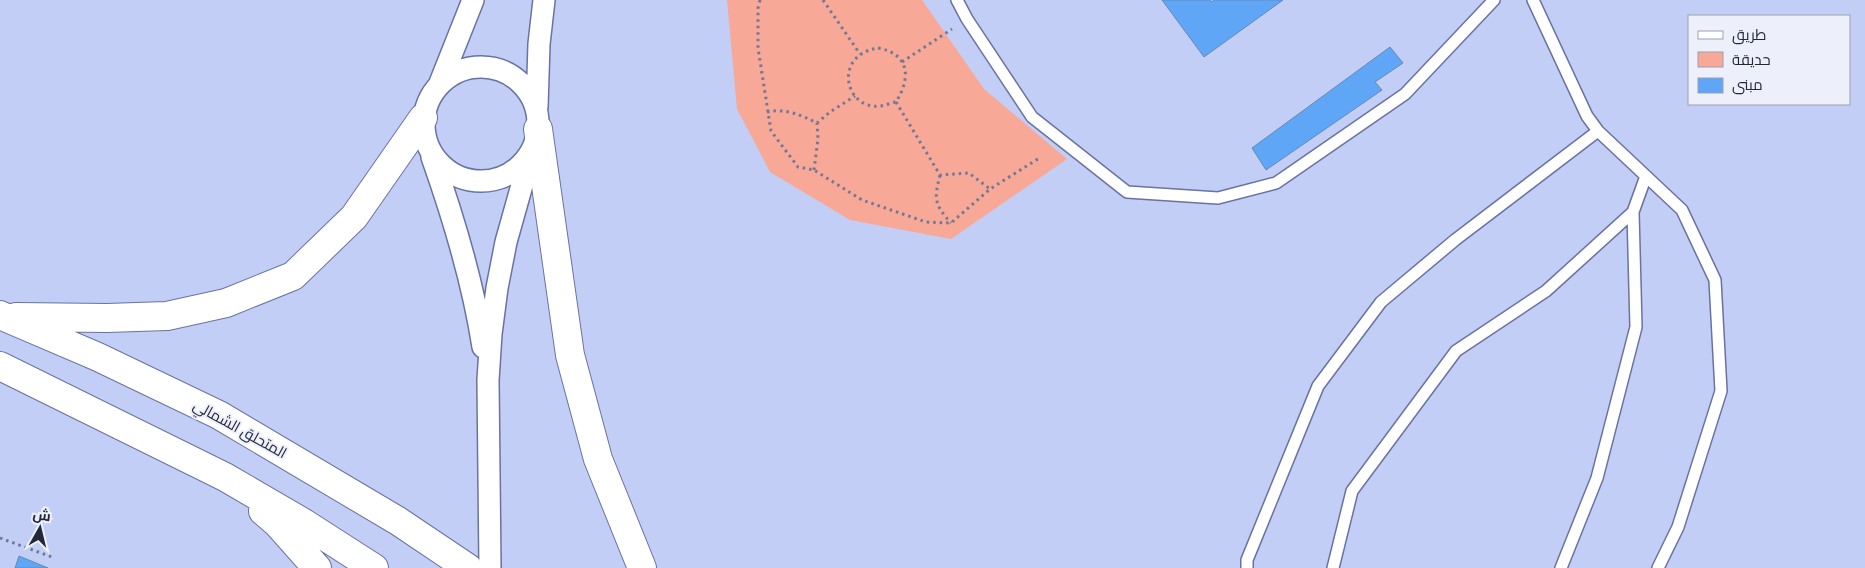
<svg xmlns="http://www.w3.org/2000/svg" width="1865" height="568" viewBox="0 0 1865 568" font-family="'Archivo Narrow',Cairo,sans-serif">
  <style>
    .green { fill: #f7a896 }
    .building { fill: #60a6f7; stroke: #6789b2 }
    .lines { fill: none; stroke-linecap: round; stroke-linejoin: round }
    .service-casing { stroke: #6873a1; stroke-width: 14 }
    .minor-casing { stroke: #6873a1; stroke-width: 24 }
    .trunk-casing { stroke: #6873a1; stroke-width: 30 }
    .path { stroke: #717896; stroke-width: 3; stroke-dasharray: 2.5 4; stroke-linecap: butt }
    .service { stroke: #fff; stroke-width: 11 }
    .minor { stroke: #fff; stroke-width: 21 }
    .trunk { stroke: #fff; stroke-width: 28 }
    .labels { text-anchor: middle; stroke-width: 4; stroke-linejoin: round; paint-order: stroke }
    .street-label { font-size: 15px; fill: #23273b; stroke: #edf0fb }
  </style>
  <rect width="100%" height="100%" fill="#c3cef7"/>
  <!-- green -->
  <path class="green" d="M727,0H922L984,89L1067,159L951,239L850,220L770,172L737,109Z"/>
  <!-- building -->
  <path class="building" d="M1162,0H1210L1211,2L1214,0H1283L1204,57Z
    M1390,47L1403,63L1375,82L1382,90L1266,170L1252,148Z
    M19,556L48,568H15Z"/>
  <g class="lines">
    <defs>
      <path id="service" d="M957,0L967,19L1032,117L1127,192L1218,198L1276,183L1405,94L1494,0
        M1533,0L1587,116L1598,131L1682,210L1715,280L1721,391L1678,527L1658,568
        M1247,568V560L1318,386L1381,302L1455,240L1598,131
        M1333,568L1352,491L1456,351L1546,291L1633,212
        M1561,568L1597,478L1636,327L1633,212L1646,176"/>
      <path id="minor" d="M424 124a57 57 0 1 1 114 0a57 57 0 1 1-114 0Z
        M440,83L473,0
        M537,107L539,44L544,0
        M432,157C454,219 473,282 483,347
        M490,568L488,380L491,334L497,288L506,242L531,153"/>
      <path id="trunk" d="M538,129L570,355L598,459L642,568
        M0,315L98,357L219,415L398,521L468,568
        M16,317L107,318L167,316L226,303L293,276L354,217L423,118
        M0,366L225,477L304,523L374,568
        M263,511L277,523L317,568"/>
    </defs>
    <!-- service casing -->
    <use href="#service" class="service-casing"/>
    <!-- minor casing -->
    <use href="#minor" class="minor-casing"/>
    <!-- trunk casing -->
    <use href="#trunk" class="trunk-casing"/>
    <!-- path -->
    <path class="path" d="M760,0L758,8V48L771,131L798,167L814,170L862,200L926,222L951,223L990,189L1041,157
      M823,0L860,54
      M878,48C910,54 911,78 896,102C891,103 886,105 881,106C845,111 832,55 878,48Z
      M902,62L952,29
      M896,102L940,175L969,173L990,189
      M767,112C785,108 801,115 817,123L830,112L855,96
      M814,170L818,139L817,123
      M940,175C934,199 934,204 951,223
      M0,538L52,557"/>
    <!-- service -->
    <use href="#service" class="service"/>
    <!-- minor -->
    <use href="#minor" class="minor"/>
    <!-- trunk -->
    <use href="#trunk" class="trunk"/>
  </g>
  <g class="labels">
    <!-- street labels -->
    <g class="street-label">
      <text transform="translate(240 429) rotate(29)" y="5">المتحلق الشمالي</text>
    </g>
  </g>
  <!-- legend -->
  <rect x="1688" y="15" width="162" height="90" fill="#edf0fb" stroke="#9ca0ae"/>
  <rect x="1698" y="31" width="25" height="8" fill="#ffffff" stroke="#9ca0ae"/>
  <text x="1732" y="40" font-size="15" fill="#23273b">طريق</text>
  <rect x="1698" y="52" width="25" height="15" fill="#f7a896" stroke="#9ca0ae"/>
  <text x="1732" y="65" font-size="15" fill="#23273b">حديقة</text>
  <rect x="1698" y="78" width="25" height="15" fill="#60a6f7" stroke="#9ca0ae"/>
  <text x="1732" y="90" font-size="15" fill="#23273b">مبنى</text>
  <!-- north arrow -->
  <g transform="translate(40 528) rotate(8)" stroke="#edf0fb" stroke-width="4" paint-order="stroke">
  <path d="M0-4L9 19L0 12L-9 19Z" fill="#23273b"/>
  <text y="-8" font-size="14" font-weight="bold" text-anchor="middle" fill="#23273b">ش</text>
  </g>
</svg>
